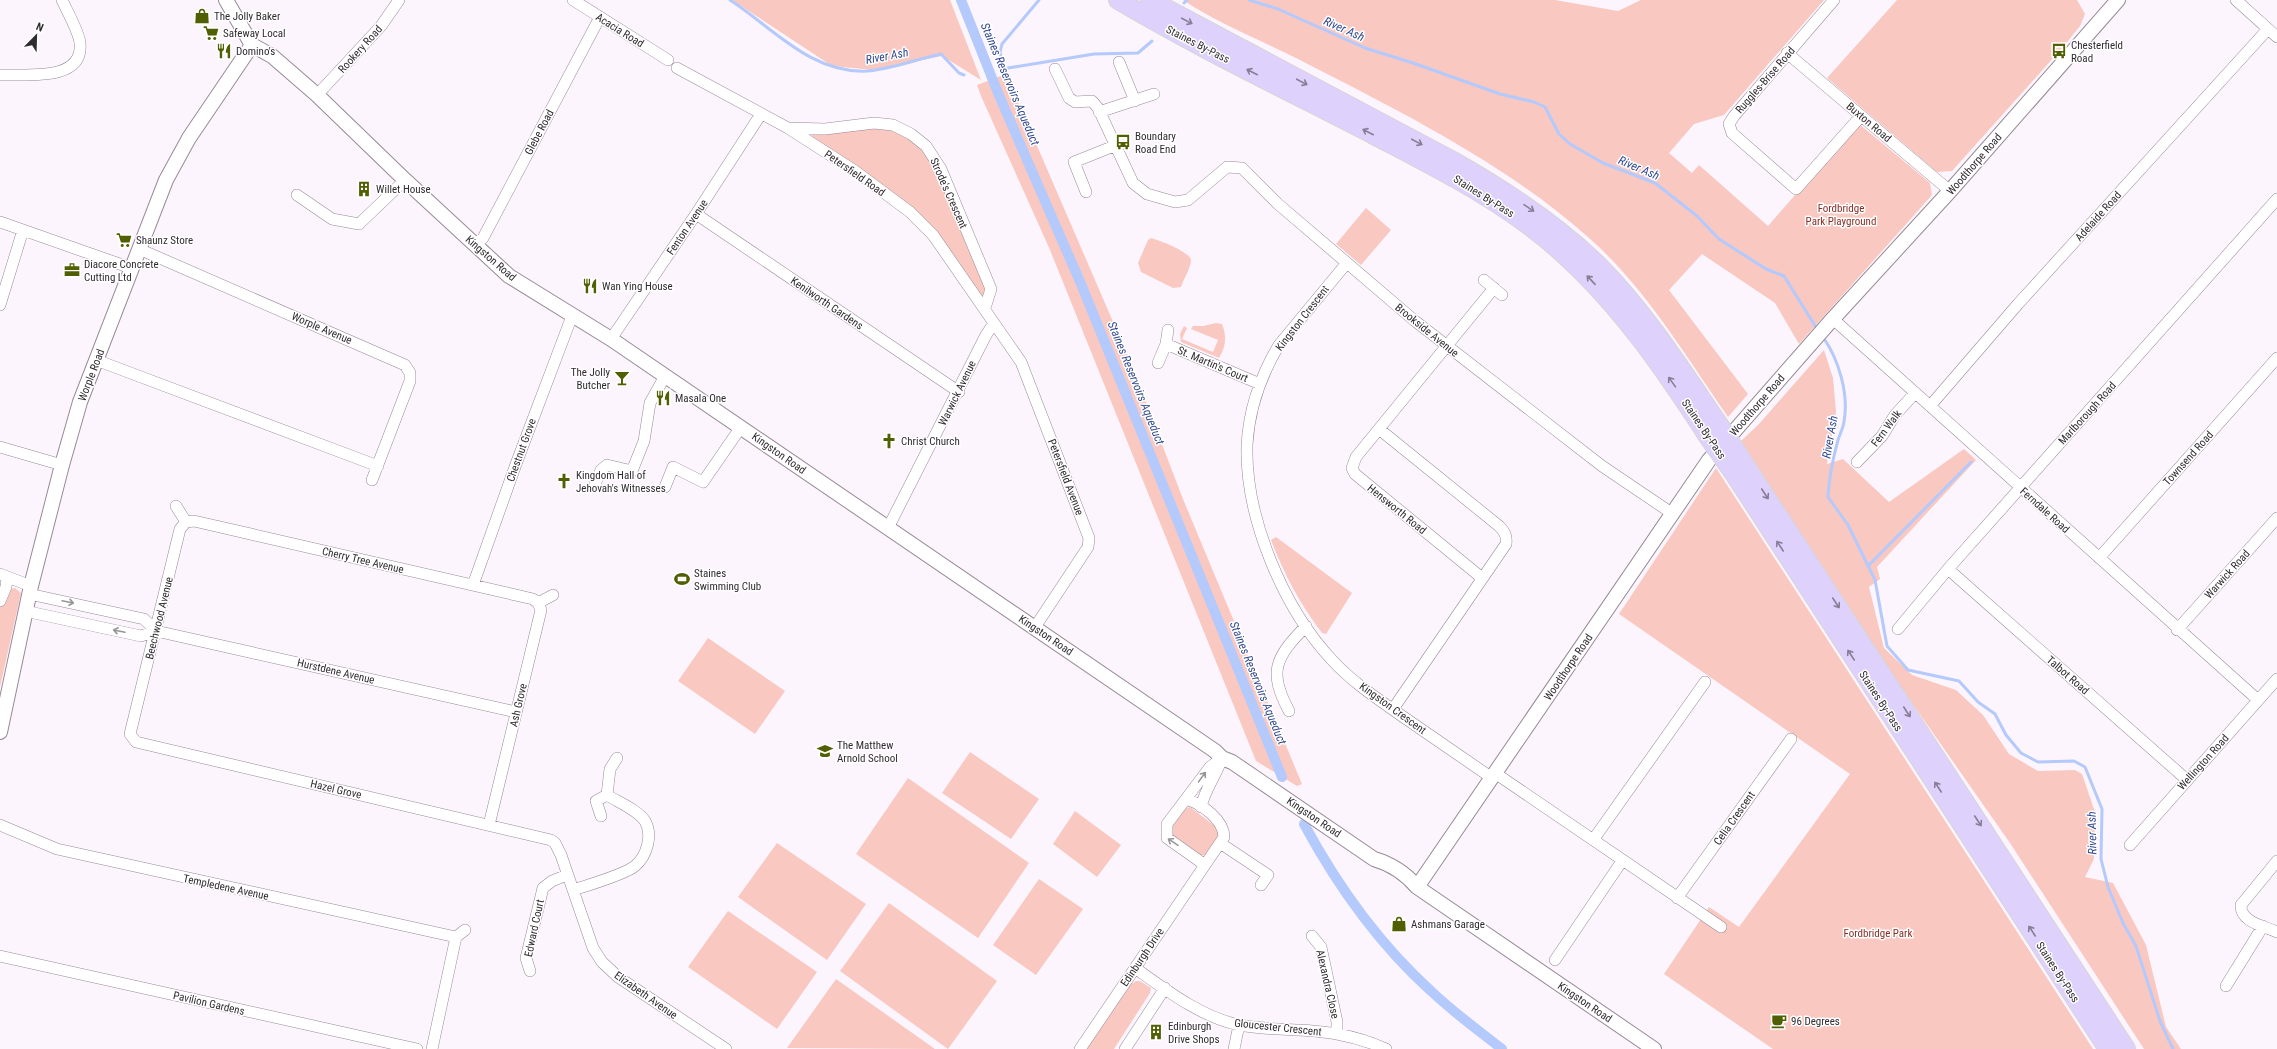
<svg xmlns="http://www.w3.org/2000/svg" width="2277" height="1049" viewBox="0 0 2277 1049" font-family="'Roboto Condensed',sans-serif">
  <style>
    .green { fill: #f9c8c1 }
    .lines { fill: none; stroke-linecap: round; stroke-linejoin: round }
    .stream { stroke: #b4c9fc; stroke-width: 3 }
    .canal { stroke: #b4c9fc; stroke-width: 10 }
    .minor-casing { stroke: #978a96; stroke-width: 12 }
    .tertiary-casing { stroke: #978a96; stroke-width: 16 }
    .trunk-casing { stroke: #d6d5d6; stroke-width: 20 }
    .minor { stroke: #fff; stroke-width: 11 }
    .tertiary { stroke: #fff; stroke-width: 14 }
    .trunk { stroke: #ded2fc; stroke-width: 18 }
    .trunk-bridge-casing { stroke: #d6d5d6; stroke-width: 20; stroke-linecap: butt }
    .trunk-bridge { stroke: #ded2fc; stroke-width: 18 }
    .oneway { stroke: #877e96 }
    .oneway2 { stroke: #989598 }
    .labels { text-anchor: middle; stroke-width: 3; stroke-linejoin: round; paint-order: stroke }
    .poi-label { font-size: 11px; fill: #302b30; stroke: #fff; text-anchor: start }
    .street-label { font-size: 11px; fill: #302b30; stroke: #fff }
    .park-label { font-size: 11px; fill: #872e25; stroke: #fff }
    .water-label { font-size: 12px; font-style: italic; fill: #304891; stroke: #fff }
  </style>
  <rect width="100%" height="100%" fill="#fdf5fd"/>
  <!-- green -->
  <path class="green" d="M732,0H950L981,80L942,56L874,70L832,66Z
    M1183,0H1555L1618,11L1641,0H1824L1724,115L1694,124L1669,153L1692,173L1699,165L1768,226L1858,123L1930,183L1932,195L1799,344L1775,303L1702,254L1669,290L1748,394L1728,417C1685,355 1645,287 1588,237C1502,161 1397,110 1296,58C1258,39 1218,23 1183,0Z
    M1897,0H2077L2085,14L2080,26L2064,46L1952,171L1937,172L1827,78Z
    M1006,74L1130,361L1183,499L1302,784L1297,786L1256,761L1050,250L981,96L977,85Z
    M875,127L893,131L926,146L991,289L985,308L933,235L813,138L811,134Z
    M1366,208L1391,230L1361,265L1336,244Z
    M1151,238C1159,240 1190,252 1191,260C1191,268 1183,280 1181,287L1173,288L1141,272L1138,263L1148,240Z
    M1216,323L1222,324C1227,337 1226,346 1219,358L1181,342L1180,334L1184,326L1187,328L1182,339L1213,352L1218,340L1191,329L1193,326H1203Z
    M1824,350L1833,378L1836,412L1827,464L1843,459L1889,502L1964,449L1976,460L1877,567L1880,579L1869,587L1884,648L1912,675L1956,690L1983,715L2009,754L2038,771L2075,770L2082,774L2095,812L2094,859L2085,877L2113,883L2146,945L2166,1027L2181,1049H2144L2010,843L1877,653L1741,441L1759,424Z
    M1716,468L2093,1049H1773L1664,974L1709,907L1739,927L1850,774L1619,614Z
    M1276,537L1352,593L1326,634L1322,633C1300,604 1284,574 1271,540Z
    M15,588L21,593L0,687V605L8,590Z
    M708,638L785,691L755,734L678,681Z
    M970,752L1039,799L1011,839L942,793Z
    M908,778L1029,863L978,938L856,854Z
    M1190,807L1219,829L1220,834L1207,855H1199L1171,837L1170,828L1184,809Z
    M1075,811L1121,845L1097,877L1053,844Z
    M777,843L866,904L827,960L738,897Z
    M1039,879L1083,909L1036,975L993,945Z
    M889,903L997,981L948,1049L840,971Z
    M728,911L817,972L777,1029L688,967Z
    M836,979L935,1049L787,1048Z
    M1136,981H1140L1151,988L1150,993L1114,1049H1087L1130,985Z"/>
  <g class="lines">
    <!-- stream -->
    <path class="stream" d="M730,0C772,27 811,74 867,71C892,69 917,59 941,54L959,73L964,75
      M1249,0L1278,9L1365,48L1413,63L1500,94L1534,102L1545,107L1559,134L1570,144L1603,163L1655,183L1697,216L1719,239L1766,269L1784,276L1817,329
      M1184,3L1187,0
      M1003,68L1000,52L1002,44L1039,0
      M1002,69L1094,54L1138,53L1152,41
      M1823,337C1839,360 1849,394 1844,422C1843,428 1840,434 1838,440C1833,458 1829,478 1828,497L1848,525L1875,580L1887,646L1908,670L1959,681L1978,702L1995,714L2006,735L2021,753L2038,762L2074,761L2085,767L2102,809L2101,859L2108,887L2123,923L2136,946L2160,1021L2173,1049
      M1868,566L1971,462"/>
    <!-- canal -->
    <path class="canal" d="M961,0L998,93L1081,284L1282,777
      M1304,824C1337,885 1379,944 1431,991C1453,1012 1478,1030 1502,1049"/>
    <defs>
      <path id="minor" d="M573,0L668,60
        M1834,0L1734,116L1729,124L1732,133L1796,189L1861,116
        M2236,0L2277,37
        M1787,53L1950,191
        M1119,62L1135,101
        M677,68L788,128L855,171L910,212L933,235L1021,362L1089,538L1088,547L1035,627
        M1055,69L1069,98L1075,102L1092,101L1098,108L1133,183L1147,194L1175,202L1188,200L1227,167L1242,168L1278,204L1415,321L1602,466L1673,514
        M0,75C26,74 84,82 80,43C79,32 67,11 62,0
        M317,95L381,26L399,0
        M1099,112L1154,94
        M789,128L825,129L874,123L893,125L911,134L926,146L941,169L991,289L985,308
        M1086,192L1074,162L1114,146
        M297,195L332,219L359,224L405,180
        M696,214L959,392
        M0,222L131,268
        M475,244L483,238L600,17
        M139,249L405,365L410,373V381L372,480
        M1346,264L1279,345C1261,375 1249,410 1247,445C1245,517 1283,608 1332,660C1352,682 1378,699 1402,716C1432,737 1462,757 1492,778
        M1484,280L1502,295
        M0,305L23,230
        M1833,319L2258,700
        M611,339L696,214L761,114
        M1166,344L1260,384
        M96,360L378,466
        M1158,363L1166,344L1168,330
        M1930,406L2018,304L2268,29
        M1379,429L1499,526C1505,532 1507,536 1506,544L1393,709
        M0,447L62,465
        M1857,462L1882,436L1895,415L1915,393
        M595,484L601,470L607,465L632,471L644,441L650,403L665,376
        M665,487L673,467L703,482L741,427
        M176,506L186,522
        M186,522L180,529L130,734L136,742L551,840L555,843L561,855L593,948L602,962L618,977L726,1049
        M186,522L194,521L533,599L538,603
        M888,528L986,335L994,323
        M2099,558L2277,358
        M1948,569L2187,780
        M0,574L31,586
        M1482,578L1355,474L1352,468L1356,457L1494,288
        M473,585L516,464L572,316
        M29,594L144,619L156,631L516,712
        M0,601L6,587L7,577
        M538,603L553,595
        M25,611L141,636L156,631
        M1898,629L1948,569L2277,199
        M2177,630L2277,518
        M1289,711C1268,671 1275,658 1306,626
        M1495,773L1721,927
        M1201,807C1205,789 1216,776 1222,758
        M601,816L596,801L607,795L610,769L617,758
        M0,825L57,849L456,937L432,1049
        M489,825L541,610L538,603
        M1593,840L1705,682
        M1220,843L1268,875L1261,885
        M2130,845L2277,679
        M2277,861L2241,905C2240,922 2264,926 2277,932
        M1205,865L1167,838V824L1210,767L1222,758
        M573,890C588,885 624,875 635,866C647,856 653,835 645,821C638,810 618,802 607,795
        M1677,898L1791,739
        M1312,936L1321,947L1337,1022V1034
        M456,937L465,930
        M0,956L417,1049
        M1555,960L1622,861
        M1135,968C1166,990 1201,1017 1239,1025C1271,1031 1305,1028 1337,1034C1354,1037 1370,1042 1386,1049
        M530,971L526,958L543,888L552,881L567,875
        M2226,986L2263,926
        M1080,1049L1224,837C1224,820 1202,804 1186,799
        M1125,1049L1165,988
        M1234,1049L1239,1025"/>
      <path id="tertiary" d="M226,0L252,45L272,56L317,95L405,180L509,276L611,339L1215,751L1222,758L1232,762L1374,859C1391,864 1406,874 1417,887L1654,1049
        M0,732L31,586L62,465L80,402L166,180L189,138L252,45
        M1417,887L1709,460L1829,323L1950,191L2118,0"/>
      <path id="trunk" d="M1118,0C1201,49 1289,91 1374,135C1439,169 1504,201 1559,250C1620,304 1665,370 1709,438
        M1150,0L1453,161C1506,191 1558,225 1601,268C1648,316 1684,374 1722,429
        M1743,462L2126,1049
        M1733,472L2108,1049"/>
    </defs>
    <!-- minor casing -->
    <use href="#minor" class="minor-casing"/>
    <!-- tertiary casing -->
    <use href="#tertiary" class="tertiary-casing"/>
    <!-- trunk casing -->
    <use href="#trunk" class="trunk-casing"/>
    <!-- minor -->
    <use href="#minor" class="minor"/>
    <!-- tertiary -->
    <use href="#tertiary" class="tertiary"/>
    <!-- trunk -->
    <use href="#trunk" class="trunk"/>
    <defs>
      <path id="trunk-bridge" d="M1722,429L1743,462
        M1709,438L1733,472"/>
    </defs>
    <!-- trunk-bridge casing -->
    <use href="#trunk-bridge" class="trunk-bridge-casing"/>
    <!-- trunk-bridge -->
    <use href="#trunk-bridge" class="trunk-bridge"/>
  </g>
  <!-- one-way arrows -->
  <defs><path id="oneway-shaft" d="M-6 0H5M1.5-3L5.5 0L1.5 3" fill="none" stroke-width="1.6" stroke-linecap="round" stroke-linejoin="round"/></defs>
  <g class="oneway">
    <use href="#oneway-shaft" transform="translate(1187 21) rotate(28)"/>
    <use href="#oneway-shaft" transform="translate(1252 72) rotate(-153)"/>
    <use href="#oneway-shaft" transform="translate(1302 82) rotate(28)"/>
    <use href="#oneway-shaft" transform="translate(1368 132) rotate(-153)"/>
    <use href="#oneway-shaft" transform="translate(1417 142) rotate(28)"/>
    <use href="#oneway-shaft" transform="translate(1529 208) rotate(34)"/>
    <use href="#oneway-shaft" transform="translate(1591 280) rotate(-133)"/>
    <use href="#oneway-shaft" transform="translate(1672 382) rotate(-125)"/>
    <use href="#oneway-shaft" transform="translate(1765 494) rotate(57)"/>
    <use href="#oneway-shaft" transform="translate(1780 546) rotate(-123)"/>
    <use href="#oneway-shaft" transform="translate(1836 603) rotate(57)"/>
    <use href="#oneway-shaft" transform="translate(1851 655) rotate(-123)"/>
    <use href="#oneway-shaft" transform="translate(1907 712) rotate(57)"/>
    <use href="#oneway-shaft" transform="translate(1938 787) rotate(-123)"/>
    <use href="#oneway-shaft" transform="translate(1978 821) rotate(57)"/>
    <use href="#oneway-shaft" transform="translate(2032 931) rotate(-123)"/>
  </g>
  <g class="oneway2">
    <use href="#oneway-shaft" transform="translate(68 602) rotate(12)"/>
    <use href="#oneway-shaft" transform="translate(119 631) rotate(-168)"/>
    <use href="#oneway-shaft" transform="translate(1202 777) rotate(-54)"/>
    <use href="#oneway-shaft" transform="translate(1173 842) rotate(-146)"/>
  </g>
  <!-- icons -->
  <defs>
    <symbol id="shop-bare" viewBox="-9 -9 18 18"><path d="M-5-2.5h2.3a2.7 3.5 0 0 1 5.4 0H5L5.5 6h-11ZM-1.5-2.5h3a1.5 2.3 0 0 0-3 0Z" fill="#4f5f01" stroke="#fff" stroke-width="2.5" paint-order="stroke"/></symbol>
    <symbol id="supermarket-bare" viewBox="-9 -9 18 18"><path d="M-6-5.5h2.5l.6 2H6L4.5 2H-2.5L-4.4-4H-6ZM-1.5 3.2a1.3 1.3 0 1 0 .1 0ZM3 3.2a1.3 1.3 0 1 0 .1 0Z" fill="#4f5f01" stroke="#fff" stroke-width="2.5" paint-order="stroke"/></symbol>
    <symbol id="restaurant-bare" viewBox="-9 -9 18 18"><path d="M-5-6h1v4h1v-4h1v4h1v-4h1v5L-1.5 .5V6h-2V.5L-5-1ZM5-6V6H3V1.5H1.5Q1.5-4 5-6Z" fill="#4f5f01" stroke="#fff" stroke-width="2.5" paint-order="stroke"/></symbol>
    <symbol id="bus-bare" viewBox="-9 -9 18 18"><path d="M-5-6H5V4H4V6H2V4H-2V6H-4V4H-5ZM-3.5-4V0h7V-4ZM-3.5 1.2v1.5H-2V1.2ZM2 1.2v1.5H3.5V1.2Z" fill="#4f5f01" stroke="#fff" stroke-width="2.5" paint-order="stroke"/></symbol>
    <symbol id="building-bare" viewBox="-9 -9 18 18"><path d="M-4-6H4V6H1V3H-1V6H-4ZM-2.5-4.3h1.7v1.8h-1.7ZM.8-4.3h1.7v1.8H.8ZM-2.5-1h1.7V.8h-1.7ZM.8-1h1.7V.8H.8Z" fill="#4f5f01" stroke="#fff" stroke-width="2.5" paint-order="stroke"/></symbol>
    <symbol id="office-bare" viewBox="-9 -9 18 18"><path d="M-6-3h4V-5.5h4V-3h4V5H-6ZM-1-4.5V-3h2v-1.5ZM-6 0V1H6V0Z" fill="#4f5f01" stroke="#fff" stroke-width="2.5" paint-order="stroke"/></symbol>
    <symbol id="bar-bare" viewBox="-9 -9 18 18"><path d="M-6-5H6L.8 .8V4.5H3.5V6h-7V4.5H-.8V.8Z" fill="#4f5f01" stroke="#fff" stroke-width="2.5" paint-order="stroke"/></symbol>
    <symbol id="church-bare" viewBox="-9 -9 18 18"><path d="M-1.2-6h2.4v3.5h3.3v2.4h-3.3V6h-2.4V-.1h-3.3v-2.4h3.3Z" fill="#4f5f01" stroke="#fff" stroke-width="2.5" paint-order="stroke"/></symbol>
    <symbol id="stadium-bare" viewBox="-9 -9 18 18"><path d="M0-5a6.5 5 0 1 0 0 10a6.5 5 0 1 0 0-10ZM-3.5-1.8h7v3.6h-7Z" fill="#4f5f01" stroke="#fff" stroke-width="2.5" paint-order="stroke"/></symbol>
    <symbol id="school-bare" viewBox="-9 -9 18 18"><path d="M0-5L7-2L0 1L-7-2ZM-4 1L0 2.5L4 1V4Q0 6-4 4Z" fill="#4f5f01" stroke="#fff" stroke-width="2.5" paint-order="stroke"/></symbol>
    <symbol id="cafe-bare" viewBox="-9 -9 18 18"><path d="M-5.5-4.5H6V0H3Q3 3.5 0 3.5H-2.5Q-5.5 3.5-5.5 0ZM3-3.2v2h1.7v-2ZM-6 4.5H4V6H-6Z" fill="#4f5f01" stroke="#fff" stroke-width="2.5" paint-order="stroke"/></symbol>
  </defs>
  <g fill-rule="evenodd">
    <use href="#shop-bare" x="191" y="5" width="22" height="22"/>
    <use href="#supermarket-bare" x="200" y="22" width="22" height="22"/>
    <use href="#restaurant-bare" x="213" y="40" width="22" height="22"/>
    <use href="#bus-bare" x="2048" y="40" width="22" height="22"/>
    <use href="#bus-bare" x="1112" y="131" width="22" height="22"/>
    <use href="#building-bare" x="353" y="178" width="22" height="22"/>
    <use href="#supermarket-bare" x="113" y="229" width="22" height="22"/>
    <use href="#office-bare" x="61" y="259" width="22" height="22"/>
    <use href="#restaurant-bare" x="579" y="275" width="22" height="22"/>
    <use href="#bar-bare" x="611" y="367" width="22" height="22"/>
    <use href="#restaurant-bare" x="652" y="387" width="22" height="22"/>
    <use href="#church-bare" x="878" y="430" width="22" height="22"/>
    <use href="#church-bare" x="553" y="470" width="22" height="22"/>
    <use href="#stadium-bare" x="671" y="568" width="22" height="22"/>
    <use href="#school-bare" x="814" y="740" width="22" height="22"/>
    <use href="#shop-bare" x="1388" y="913" width="22" height="22"/>
    <use href="#cafe-bare" x="1768" y="1010" width="22" height="22"/>
    <use href="#building-bare" x="1145" y="1021" width="22" height="22"/>
  </g>
  <g class="labels">
    <!-- poi labels -->
    <g class="poi-label">
      <text x="214" y="20">The Jolly Baker</text>
      <text x="223" y="37">Safeway Local</text>
      <text x="2071" y="49">Chesterfield<tspan x="2071" dy="13">Road</tspan></text>
      <text x="236" y="55">Domino's</text>
      <text x="1135" y="140">Boundary<tspan x="1135" dy="13">Road End</tspan></text>
      <text x="376" y="193">Willet House</text>
      <text x="136" y="244">Shaunz Store</text>
      <text x="84" y="268">Diacore Concrete<tspan x="84" dy="13">Cutting Ltd</tspan></text>
      <text x="602" y="290">Wan Ying House</text>
      <text x="610" y="376" text-anchor="end">The Jolly<tspan x="610" dy="13">Butcher</tspan></text>
      <text x="675" y="402">Masala One</text>
      <text x="901" y="445">Christ Church</text>
      <text x="576" y="479">Kingdom Hall of<tspan x="576" dy="13">Jehovah's Witnesses</tspan></text>
      <text x="694" y="577">Staines<tspan x="694" dy="13">Swimming Club</tspan></text>
      <text x="837" y="749">The Matthew<tspan x="837" dy="13">Arnold School</tspan></text>
      <text x="1411" y="928">Ashmans Garage</text>
      <text x="1791" y="1025">96 Degrees</text>
      <text x="1168" y="1030">Edinburgh<tspan x="1168" dy="13">Drive Shops</tspan></text>
    </g>
    <!-- street labels -->
    <g class="street-label">
      <text transform="translate(620 30) rotate(32)" y="4">Acacia Road</text>
      <text transform="translate(1198 44) rotate(27)" y="4">Staines By-Pass</text>
      <text transform="translate(360 49) rotate(-48)" y="4">Rookery Road</text>
      <text transform="translate(1765 80) rotate(-49)" y="4">Ruggles-Brise Road</text>
      <text transform="translate(1869 122) rotate(40)" y="4">Buxton Road</text>
      <text transform="translate(539 132) rotate(-62)" y="4">Glebe Road</text>
      <text transform="translate(1974 164) rotate(-49)" y="4">Woodthorpe Road</text>
      <text transform="translate(855 173) rotate(35)" y="4">Petersfield Road</text>
      <text transform="translate(949 193) rotate(66)" y="4">Strode's Crescent</text>
      <text transform="translate(1484 196) rotate(32)" y="4">Staines By-Pass</text>
      <text transform="translate(2098 216) rotate(-48)" y="4">Adelaide Road</text>
      <text transform="translate(687 227) rotate(-56)" y="4">Fenton Avenue</text>
      <text transform="translate(491 258) rotate(41)" y="4">Kingston Road</text>
      <text transform="translate(827 303) rotate(34)" y="4">Kenilworth Gardens</text>
      <text transform="translate(1302 318) rotate(-52)" y="4">Kingston Crescent</text>
      <text transform="translate(322 328) rotate(23)" y="4">Worple Avenue</text>
      <text transform="translate(1427 330) rotate(39)" y="4">Brookside Avenue</text>
      <text transform="translate(1213 364) rotate(23)" y="4">St. Martin's Court</text>
      <text transform="translate(91 375) rotate(-69)" y="4">Worple Road</text>
      <text transform="translate(957 393) rotate(-64)" y="4">Warwick Avenue</text>
      <text transform="translate(1757 405) rotate(-49)" y="4">Woodthorpe Road</text>
      <text transform="translate(2087 413) rotate(-48)" y="4">Marlborough Road</text>
      <text transform="translate(1886 428) rotate(-53)" y="4">Fern Walk</text>
      <text transform="translate(1704 429) rotate(56)" y="4">Staines By-Pass</text>
      <text transform="translate(521 450) rotate(-70)" y="4">Chestnut Grove</text>
      <text transform="translate(779 453) rotate(35)" y="4">Kingston Road</text>
      <text transform="translate(2188 458) rotate(-48)" y="4">Townsend Road</text>
      <text transform="translate(1066 477) rotate(69)" y="4">Petersfield Avenue</text>
      <text transform="translate(1397 509) rotate(39)" y="4">Hensworth Road</text>
      <text transform="translate(2045 510) rotate(42)" y="4">Ferndale Road</text>
      <text transform="translate(363 560) rotate(13)" y="4">Cherry Tree Avenue</text>
      <text transform="translate(2227 574) rotate(-48)" y="4">Warwick Road</text>
      <text transform="translate(159 618) rotate(-76)" y="4">Beechwood Avenue</text>
      <text transform="translate(1046 635) rotate(34)" y="4">Kingston Road</text>
      <text transform="translate(1568 667) rotate(-56)" y="4">Woodthorpe Road</text>
      <text transform="translate(336 671) rotate(13)" y="4">Hurstdene Avenue</text>
      <text transform="translate(2068 675) rotate(41)" y="4">Talbot Road</text>
      <text transform="translate(1881 701) rotate(57)" y="4">Staines By-Pass</text>
      <text transform="translate(518 705) rotate(-77)" y="4">Ash Grove</text>
      <text transform="translate(1393 708) rotate(36)" y="4">Kingston Crescent</text>
      <text transform="translate(2203 762) rotate(-48)" y="4">Wellington Road</text>
      <text transform="translate(336 789) rotate(13)" y="4">Hazel Grove</text>
      <text transform="translate(1314 817) rotate(34)" y="4">Kingston Road</text>
      <text transform="translate(1734 818) rotate(-55)" y="4">Celia Crescent</text>
      <text transform="translate(226 887) rotate(12)" y="4">Templedene Avenue</text>
      <text transform="translate(534 928) rotate(-78)" y="4">Edward Court</text>
      <text transform="translate(1142 957) rotate(-56)" y="4">Edinburgh Drive</text>
      <text transform="translate(2058 972) rotate(57)" y="4">Staines By-Pass</text>
      <text transform="translate(1328 984) rotate(77)" y="4">Alexandra Close</text>
      <text transform="translate(646 995) rotate(35)" y="4">Elizabeth Avenue</text>
      <text transform="translate(1585 1002) rotate(34)" y="4">Kingston Road</text>
      <text transform="translate(209 1003) rotate(13)" y="4">Pavilion Gardens</text>
      <text transform="translate(1278 1027) rotate(6)" y="4">Gloucester Crescent</text>
    </g>
    <!-- park labels -->
    <g class="park-label">
      <text x="1841" y="212">Fordbridge<tspan x="1841" dy="13">Park Playground</tspan></text>
      <text x="1878" y="937">Fordbridge Park</text>
    </g>
    <!-- water labels -->
    <g class="water-label">
      <text transform="translate(1344 29) rotate(24)" y="4">River Ash</text>
      <text transform="translate(887 56) rotate(-11)" y="4">River Ash</text>
      <text transform="translate(1010 84) rotate(67)" y="4">Staines Reservoirs Aqueduct</text>
      <text transform="translate(1639 168) rotate(23)" y="4">River Ash</text>
      <text transform="translate(1136 383) rotate(68)" y="4">Staines Reservoirs Aqueduct</text>
      <text transform="translate(1830 437) rotate(-80)" y="4">River Ash</text>
      <text transform="translate(1258 683) rotate(68)" y="4">Staines Reservoirs Aqueduct</text>
      <text transform="translate(2092 833) rotate(-91)" y="4">River Ash</text>
    </g>
  </g>
  <!-- north arrow -->
  <g transform="translate(36 36) rotate(23)" stroke="#ffffff" stroke-width="3" paint-order="stroke">
  <path d="M0-3L7 15L0 10L-7 15Z" fill="#302b30"/>
  <text y="-6" font-size="11" font-weight="bold" text-anchor="middle" fill="#302b30">N</text>
  </g>
</svg>
